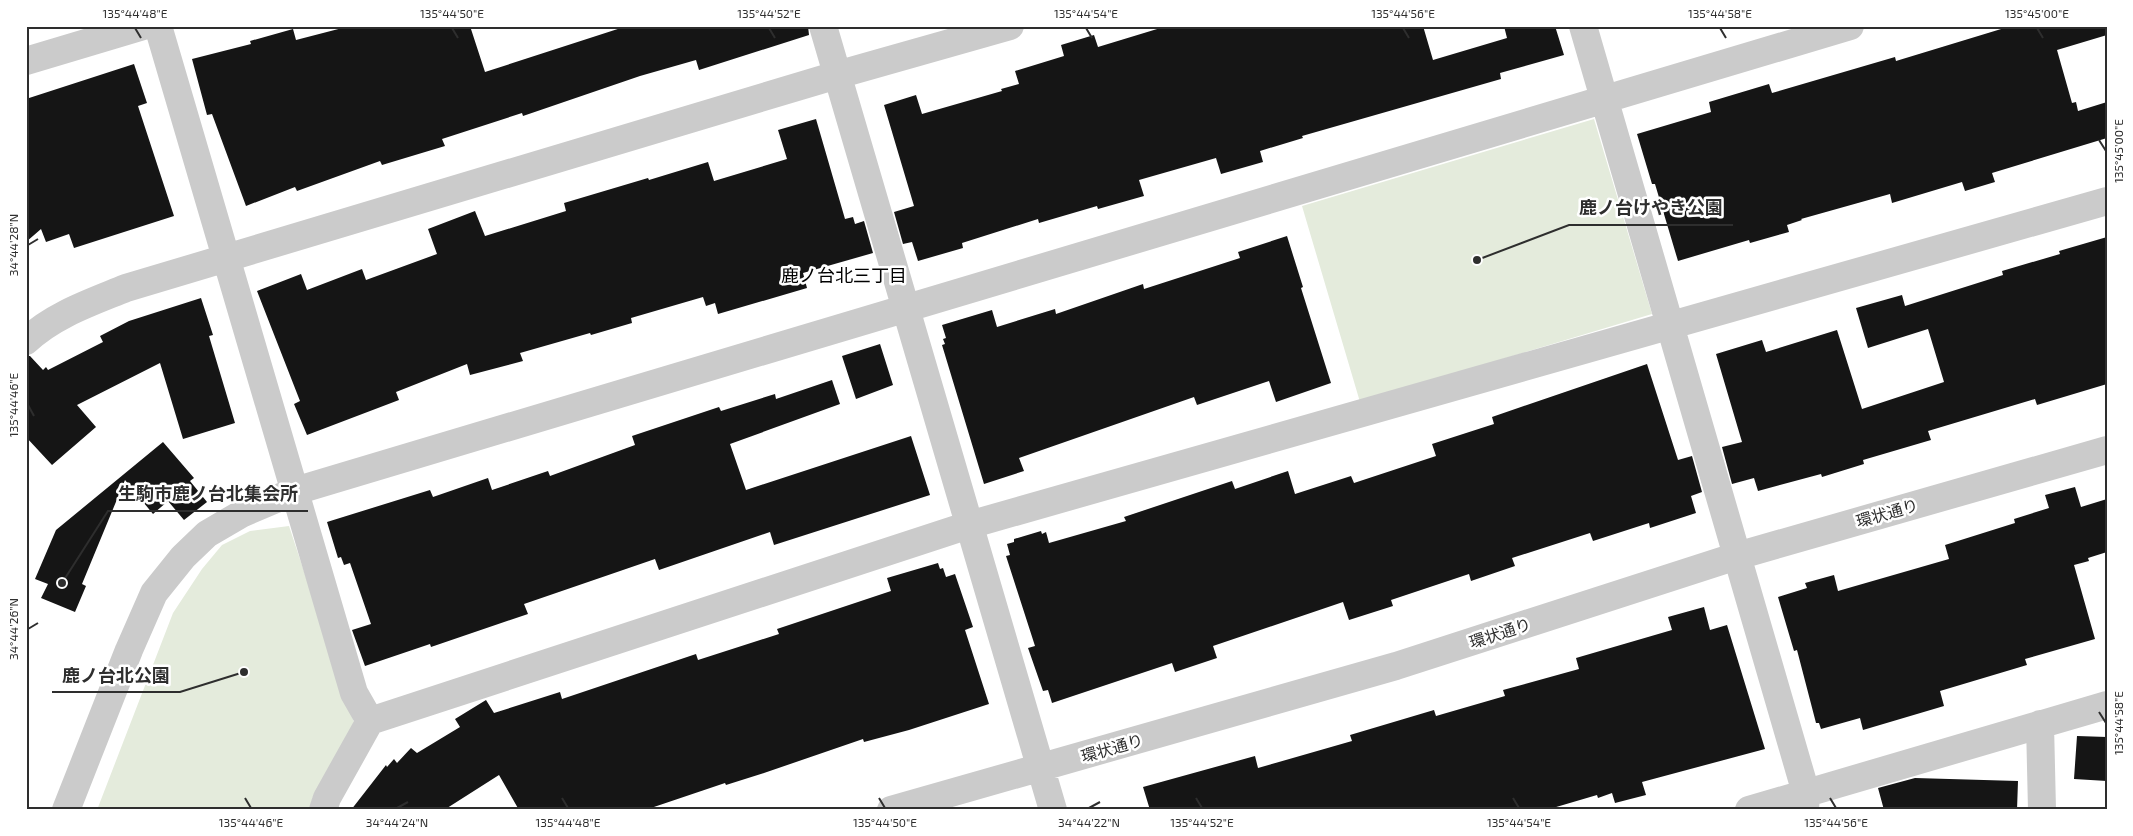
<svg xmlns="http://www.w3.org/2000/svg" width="2133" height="836" viewBox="0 0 2133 836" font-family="'Exo 2','Noto Sans JP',sans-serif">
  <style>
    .green { fill: #e4ebdc }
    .building { fill: #151515 }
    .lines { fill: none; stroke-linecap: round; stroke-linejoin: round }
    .minor { stroke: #cbcbcb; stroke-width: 28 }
    .ticks { fill: none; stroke: #2e2e2e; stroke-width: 2 }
    .labels { text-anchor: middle; stroke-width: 5; stroke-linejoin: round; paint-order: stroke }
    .street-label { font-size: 16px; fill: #2e2e2e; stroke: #fff }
    .neighbourhood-label { font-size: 18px; fill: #000; stroke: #fff }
    .leader { fill: none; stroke: #2e2e2e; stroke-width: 2 }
    .callout-dot { fill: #2e2e2e; stroke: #fff; stroke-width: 2 }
    .callout-label { font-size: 18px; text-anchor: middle; font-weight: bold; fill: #2e2e2e; stroke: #fff; stroke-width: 5; stroke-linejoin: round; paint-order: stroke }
    .neatline { fill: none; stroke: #2e2e2e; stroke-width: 2 }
    .ticks-label { font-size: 12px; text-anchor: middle; fill: #2e2e2e }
  </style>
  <rect width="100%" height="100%" fill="#fff"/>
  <!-- green -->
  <path class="green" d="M1594,119L1652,314L1360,402L1302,206Z
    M289,526L357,731L313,797L309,810H97L173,613L202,569L222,545L250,531Z"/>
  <!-- building -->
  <path class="building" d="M350,26H470L485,72L627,26H808L809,35L699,70L696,60L640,76L523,116L522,113L442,139L445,146L382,165L380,161L297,191L295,187L246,206L212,114L207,115L192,59L251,44L250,41L293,29L296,40Z
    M1167,26H1423L1433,60L1507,38L1504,26H1555L1564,55L1500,73L1501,79L1302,136L1303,138L1260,151L1263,162L1221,174L1216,158L1139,180L1144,196L1098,209L1097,206L1039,223L1038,219L962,243L963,248L918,261L912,242L903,244L894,212L914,206L884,105L916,95L922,114L1002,91L1001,89L1019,84L1015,71L1064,56L1061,45L1094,35L1098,47Z
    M2011,26H2107V35L2057,50L2072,103L2076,102L2078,111L2107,102V138L1992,173L1995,182L1965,191L1962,182L1892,203L1890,194L1801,219L1802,220L1787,225L1789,232L1750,243L1749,240L1678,261L1655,184H1652L1637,134L1711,112L1709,102L1769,84L1772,93L1895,57L1896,61Z
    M134,64L147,103L138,106L174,216L74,248L69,234L46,242L41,229L26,242V99Z
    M816,119L845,219L853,217L855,224L864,221L873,253L803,273L807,288L718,314L715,303L706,306L703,297L631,318L632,323L591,335L590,333L520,353L523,361L470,375L467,364L396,392L399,400L307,435L294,404L300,401L257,291L301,274L307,290L362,269L366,280L437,254L428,229L475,211L485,236L566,211L564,203L648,178L649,180L708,162L714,181L787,159L778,130Z
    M1287,236L1303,287L1301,288L1331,383L1276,402L1269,381L1197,405L1194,397L1019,458L1024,471L984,484L942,345L945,344L943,339L946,338L942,325L992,310L997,327L1055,309L1056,314L1143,284L1144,289L1240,258L1238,252Z
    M2107,237V384L2037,405L2035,399L1928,431L1931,440L1863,460L1864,464L1822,477L1821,474L1758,491L1754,478L1732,484L1722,447L1742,442L1716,354L1762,340L1766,352L1837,330L1862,409L1944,382L1928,329L1868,348L1856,308L1902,295L1905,306L2003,275L2002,271L2060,254L2059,251Z
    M201,298L213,335L209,336L235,423L183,439L160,363L77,405L96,427L52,465L26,437V356H30L43,370L46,367L48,370L103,342L100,336L129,321Z
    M880,344L893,385L856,399L842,356Z
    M1647,364L1678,460L1692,456L1702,492L1691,496L1696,513L1650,528L1649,523L1593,541L1590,533L1512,558L1515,566L1471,581L1469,574L1391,600L1393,606L1349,620L1343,602L1213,646L1217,658L1175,672L1172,663L1052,703L1048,690L1043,691L1028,648L1035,646L1006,556L1010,555L1007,544L1014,542V539L1041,531L1042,534L1046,532L1049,543L1126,521L1124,517L1232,481L1235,489L1288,471L1295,494L1351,476L1354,483L1436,456L1432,444L1494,424L1492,417Z
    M832,380L840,404L730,444L746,490L911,436L930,495L774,545L770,532L659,570L655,559L524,604L528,614L431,647L430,644L365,666L352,630L371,624L350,563L344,565L341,557L338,558L327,522L430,490L433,497L488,478L492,490L548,471L550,476L635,445L632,436L719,407L721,411L775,394L776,399Z
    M163,442L194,478L190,481L207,502L184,520L168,501L153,514L125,480L82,584L86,586L75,612L41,598L48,584L35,579L56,530Z
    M2075,487L2081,507L2107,499V552L2088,558L2089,561L2074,565L2095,639L2025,659L2027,665L1940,691L1944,706L1863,730L1860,718L1821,729L1819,723H1816L1797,650L1794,651L1778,597L1807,588L1805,583L1834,575L1838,591L1949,559L1945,545L2015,523L2014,519L2049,508L2045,495Z
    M938,563L940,569L943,568L946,577L955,574L973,627L965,630L989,704L909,730L864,742L863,739L764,773L726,785L725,783L645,810H519L499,775L444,810H351L386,765L387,767L394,759L397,763L411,748L417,753L460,727L455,719L486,700L494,713L560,692L562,699L696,654L698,660L779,634L777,629L891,591L887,578Z
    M1704,607L1710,630L1727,625L1765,749L1642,782L1646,795L1615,803L1612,793L1598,798L1597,795L1546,810H1150L1143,787L1255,756L1258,768L1352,741L1350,735L1434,710L1436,716L1505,696L1503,690L1579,669L1576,658L1672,630L1668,617Z
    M2077,736L2107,737V781L2074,779Z
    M1915,778L2018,781L2017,810H1884L1878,788Z"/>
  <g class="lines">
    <!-- minor -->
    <path class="minor" d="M158,26L354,693L370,721
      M823,26L1053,810
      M1583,26L1806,793L1805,810
      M26,61L143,26
      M26,341C53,315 92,302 126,288L837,75L1010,26
      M2040,724L2042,810
      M66,810L129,650L154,593L183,557L207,534L243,513L295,491L1850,26
      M323,810L327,798L370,721L969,525L2107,201
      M891,810L1396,666L1737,556L2107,450
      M1749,810L2107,705"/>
  </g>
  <!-- ticks -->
  <path class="ticks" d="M135,28L141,38M452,28L458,38M769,28L775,38M1086,28L1092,38M1403,28L1409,38M1720,28L1726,38M2037,28L2043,38M2099,140L2106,151M28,245L38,239M28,405L34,416M28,629L38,623M2099,712L2106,723M245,798L251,808M562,798L568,808M879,798L885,808M1196,798L1202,808M1513,798L1519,808M1830,798L1836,808M397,808L408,802M1089,808L1100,802"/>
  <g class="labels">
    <!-- street labels -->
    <g class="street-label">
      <text transform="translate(1887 513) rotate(-16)" y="6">環状通り</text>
      <text transform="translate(1500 633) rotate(-18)" y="6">環状通り</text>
      <text transform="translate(1112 748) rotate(-16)" y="6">環状通り</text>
    </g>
    <!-- neighbourhood labels -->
    <g class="neighbourhood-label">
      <text x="844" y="282">鹿ノ台北三丁目</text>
    </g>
  </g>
  <!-- callouts -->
  <path class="leader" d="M1477 260L1569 225H1733M62 583L108 511H308M244 672L180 692H52"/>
  <g class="callout-dot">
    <circle cx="1477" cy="260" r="5"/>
    <circle cx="62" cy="583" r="5"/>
    <circle cx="244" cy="672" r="5"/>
  </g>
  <g class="callout-label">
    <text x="1651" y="214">鹿ノ台けやき公園</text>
    <text x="208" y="500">生駒市鹿ノ台北集会所</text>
    <text x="116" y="682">鹿ノ台北公園</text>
  </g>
  <!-- border -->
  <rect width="2133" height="836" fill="none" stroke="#ffffff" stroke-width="55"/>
  <rect x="28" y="28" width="2078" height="780" class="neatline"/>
  <g class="ticks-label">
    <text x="135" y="18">135°44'48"E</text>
    <text x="452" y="18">135°44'50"E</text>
    <text x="769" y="18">135°44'52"E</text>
    <text x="1086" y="18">135°44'54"E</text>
    <text x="1403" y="18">135°44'56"E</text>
    <text x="1720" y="18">135°44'58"E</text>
    <text x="2037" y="18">135°45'00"E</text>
    <text transform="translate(2119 151) rotate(-90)" y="4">135°45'00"E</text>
    <text transform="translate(14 245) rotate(-90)" y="4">34°44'28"N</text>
    <text transform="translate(14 405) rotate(-90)" y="4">135°44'46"E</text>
    <text transform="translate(14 629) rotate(-90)" y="4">34°44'26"N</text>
    <text transform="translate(2119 723) rotate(-90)" y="4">135°44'58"E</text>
    <text x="251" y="827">135°44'46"E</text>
    <text x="397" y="827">34°44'24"N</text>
    <text x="568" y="827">135°44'48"E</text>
    <text x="885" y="827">135°44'50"E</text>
    <text x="1089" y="827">34°44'22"N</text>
    <text x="1202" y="827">135°44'52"E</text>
    <text x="1519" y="827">135°44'54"E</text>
    <text x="1836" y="827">135°44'56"E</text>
  </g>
</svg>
